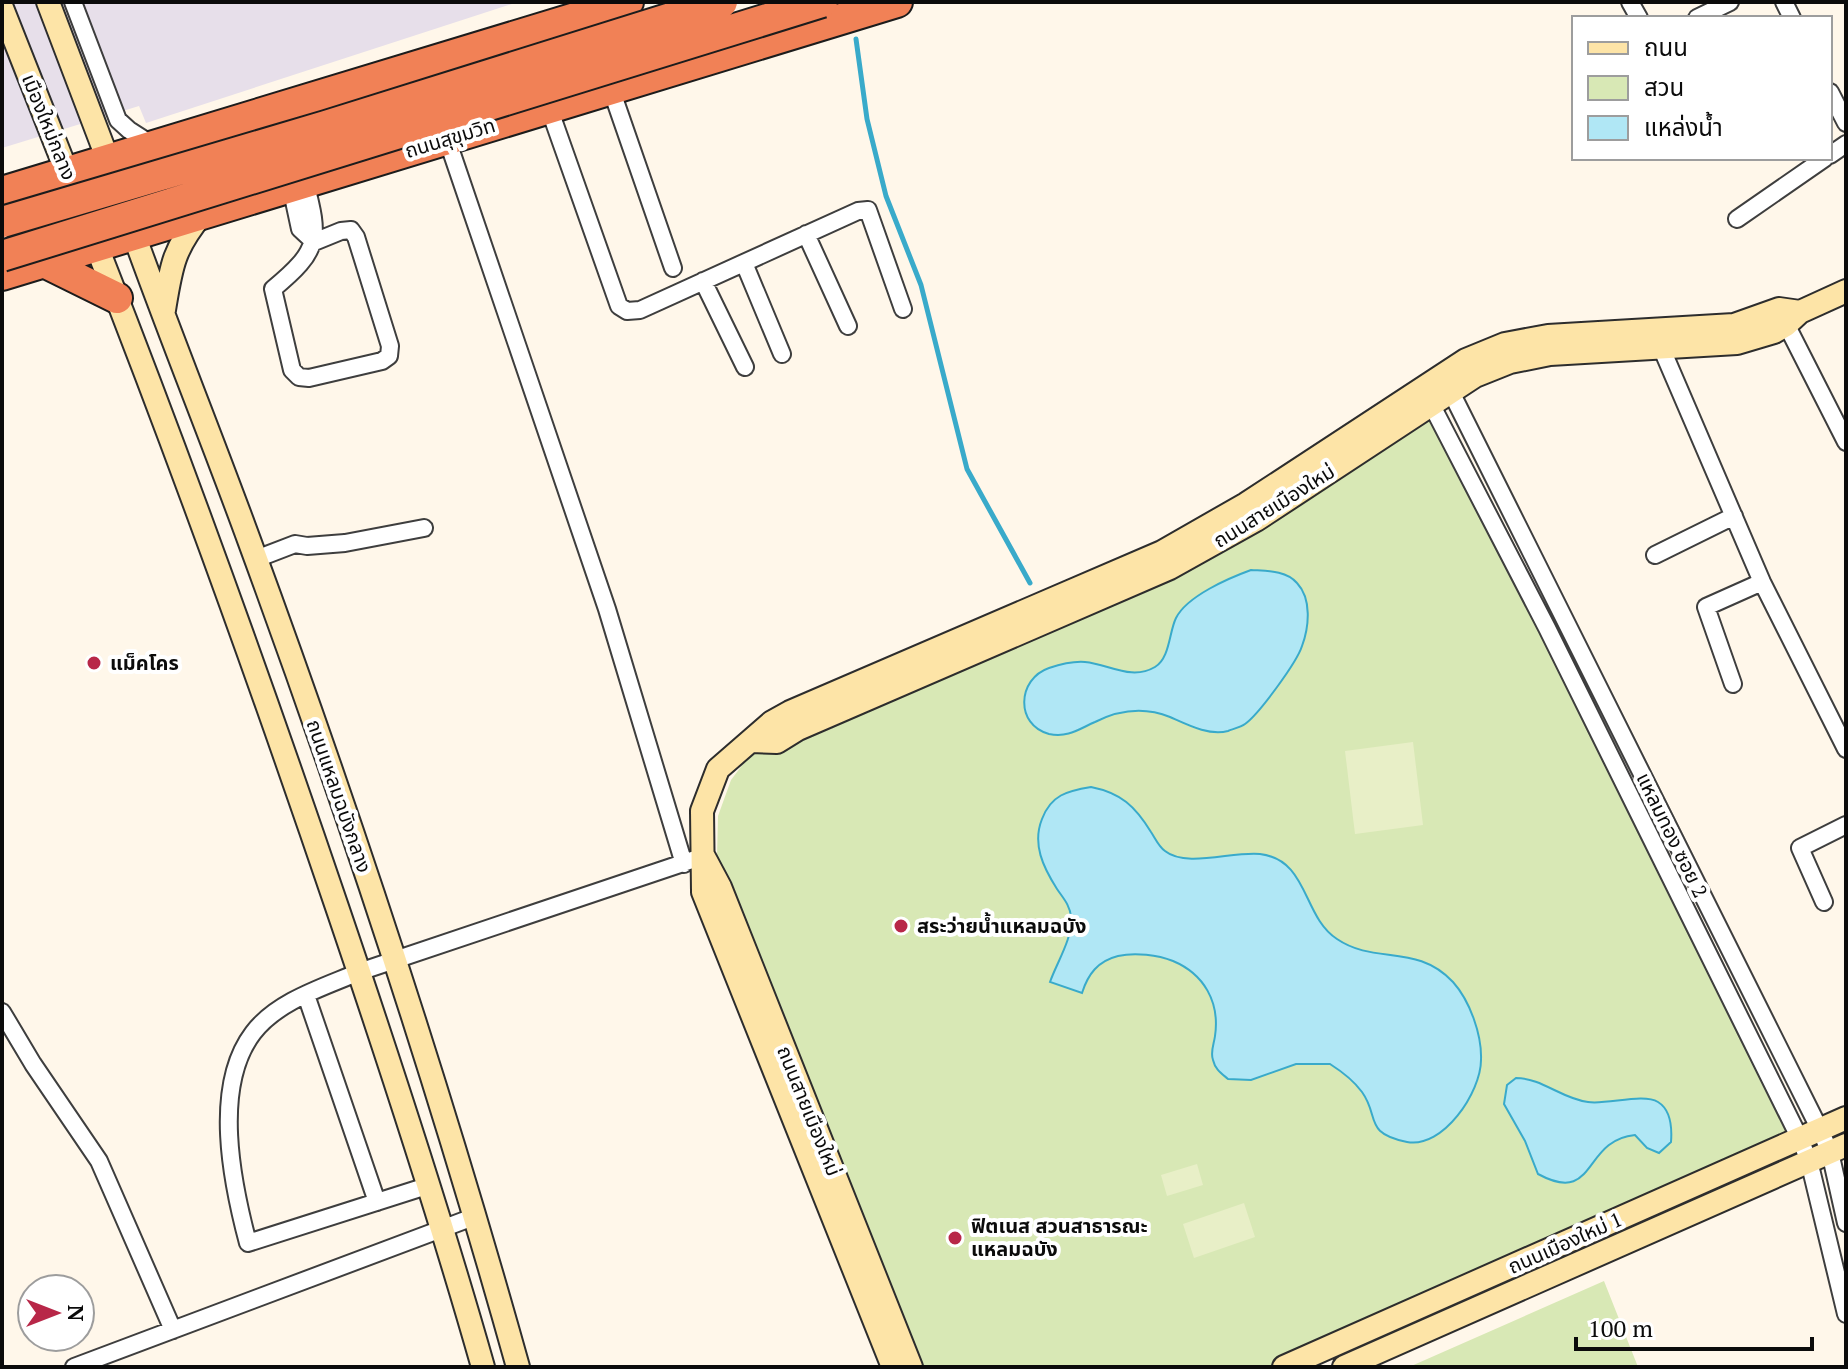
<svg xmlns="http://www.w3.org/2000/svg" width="1848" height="1369" viewBox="0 0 1848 1369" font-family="'PT Serif','Noto Sans Thai',serif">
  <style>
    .industrial { fill: #e7dfea }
    .green { fill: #d8e8b5 }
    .pitch { fill: #e8efc7 }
    .water { fill: #b0e7f5; stroke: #39aaca; stroke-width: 2 }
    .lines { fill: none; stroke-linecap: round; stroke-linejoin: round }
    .stream { stroke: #39aaca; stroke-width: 5 }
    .street-casing { stroke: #3e3e3e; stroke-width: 20 }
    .secondary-casing { stroke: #2d2d2d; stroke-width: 26 }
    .highway-casing { stroke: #1c1c1c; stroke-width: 34 }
    .street { stroke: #fff; stroke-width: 16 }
    .secondary { stroke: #fde4a7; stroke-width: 22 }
    .highway { stroke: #f18156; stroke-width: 30 }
    .highway-bridge-casing { stroke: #1c1c1c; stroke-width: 34; stroke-linecap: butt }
    .highway-bridge { stroke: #f18156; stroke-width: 30 }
    .poi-dot { fill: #b82748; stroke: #fff; stroke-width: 3 }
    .labels { text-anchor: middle; stroke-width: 8; stroke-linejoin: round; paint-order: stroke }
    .street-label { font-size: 20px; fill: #0b0b0b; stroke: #fff }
    .poi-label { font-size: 20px; font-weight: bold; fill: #0b0b0b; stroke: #fff; text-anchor: start }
  </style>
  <rect width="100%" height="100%" fill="#fff7ea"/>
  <!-- industrial -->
  <path class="industrial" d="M2,2H518L146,123L139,106L2,148Z"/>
  <!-- green -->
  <path class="green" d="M1431,404L1800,1139L1284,1367H919L894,1294L766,973L717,857L718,816L731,780L743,764L759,749Z
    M1604,1281L1638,1367H1409Z"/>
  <!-- pitch -->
  <path class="pitch" d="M1413,742L1423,825L1355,834L1345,751Z
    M1197,1164L1203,1185L1167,1196L1161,1175Z
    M1244,1203L1255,1237L1194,1258L1183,1224Z"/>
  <!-- water -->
  <path class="water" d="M1251,570C1266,571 1286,570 1297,583C1312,599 1309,627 1302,646C1297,662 1259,714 1245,724C1241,727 1233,729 1228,731C1209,736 1188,725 1170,717C1145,707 1119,710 1095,722C1079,729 1068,738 1049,734C1015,725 1017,679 1049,668C1061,664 1072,661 1085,662C1109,664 1131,681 1155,667C1170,658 1169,632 1176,618C1187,596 1229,578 1251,570Z
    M1091,787C1121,793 1135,806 1151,832C1155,838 1159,847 1165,851C1186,868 1233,851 1260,854C1309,860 1302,916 1337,939C1375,965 1417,943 1453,982C1470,1001 1482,1035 1481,1060C1481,1092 1443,1149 1407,1142C1363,1133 1380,1117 1362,1092C1354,1081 1341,1071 1330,1064H1296L1251,1080L1228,1079C1221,1073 1215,1069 1213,1060C1210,1052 1214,1044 1215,1036C1220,1002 1204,974 1173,961C1158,955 1135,952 1118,956C1098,961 1088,974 1082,993L1050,982C1057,962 1073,938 1071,917C1070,905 1063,898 1057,889C1043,867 1032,844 1042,819C1051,795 1067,791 1091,787Z
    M1516,1078C1542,1078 1562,1099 1588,1102C1607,1105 1643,1093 1658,1102C1671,1110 1672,1129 1671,1142L1659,1153L1647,1148L1635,1135C1582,1140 1597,1206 1538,1174L1525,1141L1504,1104L1507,1085Z"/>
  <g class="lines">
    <!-- stream -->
    <path class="stream" d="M856,39L867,119L886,196L921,285L967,469L1030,583"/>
    <defs>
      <path id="street" d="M73,2L118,120L129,130L154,146
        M1630,2L1639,18
        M1784,2L1792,18
        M1697,18L1730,2
        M611,89L673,268
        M1830,92L1846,123
        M549,108L619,306L627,311L640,310L858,211L868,210L903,309
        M447,139L607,609L684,864
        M1830,155L1846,144
        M305,182C320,239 320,250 273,289L292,370L299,377L309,378L382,361L389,356L390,346L356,237L351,230L341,231L314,242
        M291,187L300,229L314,242
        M1737,219L1825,158
        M806,234L848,326
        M744,263L782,354
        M703,281L745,367
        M1783,318L1846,442
        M1658,340L1762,582L1846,749
        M1447,384L1820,1130L1830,1152L1846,1223
        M1428,398L1547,628L1800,1139L1809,1161L1846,1314
        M1655,555L1734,516
        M256,559L295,544L307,546L345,543L424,528
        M1733,684L1706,607L1762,582
        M1824,902L1800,848L1846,825
        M306,995L377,1202
        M2,1012L33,1064L99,1161L173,1330
        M430,1185L248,1243C232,1183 212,1087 253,1033C277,1001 324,987 359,972L704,856
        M74,1367L476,1216"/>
      <path id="secondary" d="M48,2L113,173
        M2,8L72,185
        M129,221C167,328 210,433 249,540C349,812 440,1088 518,1367
        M91,232C179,455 260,680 337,907C389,1060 439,1212 483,1367
        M164,310C171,267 173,249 202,214
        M751,741L777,742L798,729L1170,568L1256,520L1475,376L1510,362L1550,354L1737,343L1774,332L1786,325L1800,312L1846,291
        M704,857L720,887L911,1367
        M893,1367L703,892L702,811L718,769L772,722L790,712L1162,552L1246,504L1466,360L1505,344L1548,336L1734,325L1779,309L1800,312
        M1284,1367L1846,1118
        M1344,1367L1846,1145"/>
      <path id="highway" d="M2,192L628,2
        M44,262L117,298
        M2,275L897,2"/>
    </defs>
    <!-- street casing -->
    <use href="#street" class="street-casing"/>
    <!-- secondary casing -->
    <use href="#secondary" class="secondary-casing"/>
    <!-- highway casing -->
    <use href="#highway" class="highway-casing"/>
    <!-- street -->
    <use href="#street" class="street"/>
    <!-- secondary -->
    <use href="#secondary" class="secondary"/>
    <!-- highway -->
    <use href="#highway" class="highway"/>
    <defs>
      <path id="highway-bridge" d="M2,222L326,126L722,2
        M2,256L822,2"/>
    </defs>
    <!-- highway-bridge casing -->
    <use href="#highway-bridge" class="highway-bridge-casing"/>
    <!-- highway-bridge -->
    <use href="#highway-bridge" class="highway-bridge"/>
  </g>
  <!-- markers -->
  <g class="poi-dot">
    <circle cx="94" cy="663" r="8"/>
    <circle cx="901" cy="926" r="8"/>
    <circle cx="955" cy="1238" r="8"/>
  </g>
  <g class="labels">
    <!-- street labels -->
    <g class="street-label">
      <text transform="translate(49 127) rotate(68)" y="7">เมืองใหม่กลาง</text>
      <text transform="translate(450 138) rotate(-17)" y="7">ถนนสุขุมวิท</text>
      <text transform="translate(1274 506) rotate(-32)" y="7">ถนนสายเมืองใหม่</text>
      <text transform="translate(339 796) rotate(71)" y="7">ถนนแหลมฉบังกลาง</text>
      <text transform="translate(1672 835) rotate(64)" y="7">แหลมทอง ซอย 2</text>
      <text transform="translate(809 1111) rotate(68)" y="7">ถนนสายเมืองใหม่</text>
      <text transform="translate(1565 1243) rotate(-24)" y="7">ถนนเมืองใหม่ 1</text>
    </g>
    <!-- poi labels -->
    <g class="poi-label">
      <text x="110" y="670">แม็คโคร</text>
      <text x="917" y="933">สระว่ายน้ำแหลมฉบัง</text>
      <text x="971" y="1233">ฟิตเนส สวนสาธารณะ<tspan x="971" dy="23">แหลมฉบัง</tspan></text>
    </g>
  </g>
  <!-- border -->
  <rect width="1848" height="1369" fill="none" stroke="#0b0b0b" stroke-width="8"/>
  <!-- legend -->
  <rect x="1572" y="16" width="260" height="144" fill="#ffffff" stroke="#9d9d9d" stroke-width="2"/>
  <rect x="1588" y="42" width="40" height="12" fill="#fde4a7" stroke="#9d9d9d" stroke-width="2"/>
  <text x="1644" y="56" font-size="24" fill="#0b0b0b">ถนน</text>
  <rect x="1588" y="76" width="40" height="24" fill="#d8e8b5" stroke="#9d9d9d" stroke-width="2"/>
  <text x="1644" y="96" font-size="24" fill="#0b0b0b">สวน</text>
  <rect x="1588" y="116" width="40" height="24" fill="#b0e7f5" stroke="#9d9d9d" stroke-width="2"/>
  <text x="1644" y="136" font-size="24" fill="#0b0b0b">แหล่งน้ำ</text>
  <!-- north arrow -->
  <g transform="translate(56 1313) rotate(90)"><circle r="38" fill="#ffffff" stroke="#9d9d9d" stroke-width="2"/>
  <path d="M0-6L14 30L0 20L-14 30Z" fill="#b82748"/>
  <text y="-12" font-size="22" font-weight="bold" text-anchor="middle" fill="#0b0b0b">N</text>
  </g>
  <!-- scale -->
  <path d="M1576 1337v12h236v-12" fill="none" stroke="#0b0b0b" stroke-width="4"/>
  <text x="1588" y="1337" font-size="24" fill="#0b0b0b" stroke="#ffffff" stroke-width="6" paint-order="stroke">100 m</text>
</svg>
